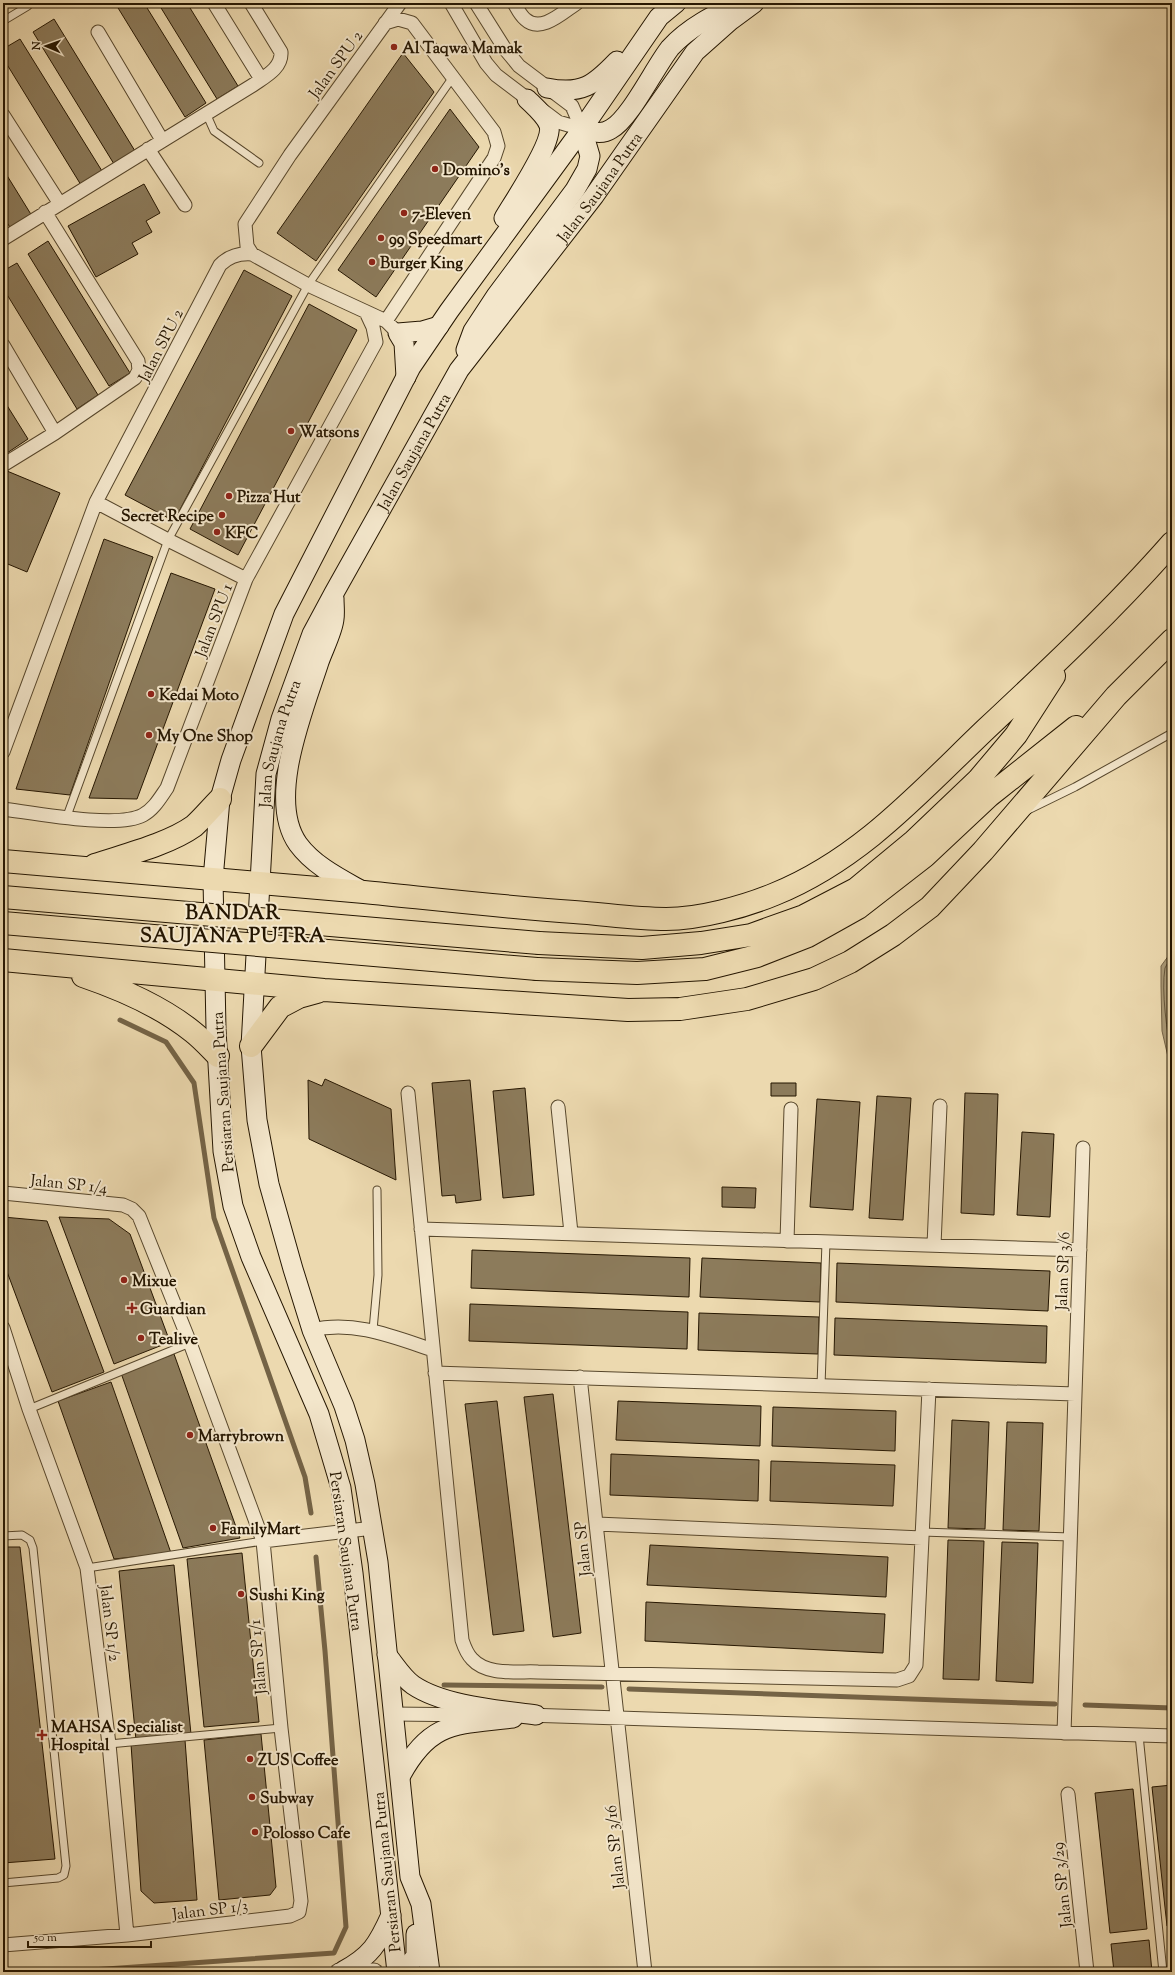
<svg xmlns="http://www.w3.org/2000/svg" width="1175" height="1975" viewBox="0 0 1175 1975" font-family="'Sorts Mill Goudy',serif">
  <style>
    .water { fill: #a89774; stroke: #746346 }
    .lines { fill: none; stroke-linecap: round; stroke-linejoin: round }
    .shore { stroke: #66563a; stroke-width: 1 }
    .stream { stroke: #746346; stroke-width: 5 }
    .building { fill: #8c7b5b; stroke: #251601 }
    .service-casing { stroke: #57472c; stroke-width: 9 }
    .minor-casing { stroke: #57472c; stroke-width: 15 }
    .tertiary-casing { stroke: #57472c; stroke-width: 19 }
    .secondary-casing { stroke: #251601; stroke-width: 21 }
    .motorway-casing { stroke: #251601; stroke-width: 24 }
    .service { stroke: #f3e6cb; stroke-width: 7 }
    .minor { stroke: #f3e6cb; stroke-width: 13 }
    .tertiary { stroke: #f3e6cb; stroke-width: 17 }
    .secondary { stroke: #f3e6cb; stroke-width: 19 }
    .motorway { stroke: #ecd9af; stroke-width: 22 }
    .motorway-bridge-casing { stroke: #251601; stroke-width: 24; stroke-linecap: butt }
    .motorway-bridge { stroke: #ecd9af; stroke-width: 22 }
    .poi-dot { fill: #8f2418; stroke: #f3e6cb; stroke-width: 1.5 }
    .labels { text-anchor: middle; stroke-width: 4; stroke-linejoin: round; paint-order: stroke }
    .poi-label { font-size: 16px; font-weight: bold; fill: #251601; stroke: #f3e6cb; text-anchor: start }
    .street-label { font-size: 16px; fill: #251601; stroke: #f3e6cb }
    .district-label { font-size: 20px; font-weight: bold; letter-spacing: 1px; fill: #251601; stroke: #f3e6cb }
  </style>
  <rect width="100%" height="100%" fill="#ecd9af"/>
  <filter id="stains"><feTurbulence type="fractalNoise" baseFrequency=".005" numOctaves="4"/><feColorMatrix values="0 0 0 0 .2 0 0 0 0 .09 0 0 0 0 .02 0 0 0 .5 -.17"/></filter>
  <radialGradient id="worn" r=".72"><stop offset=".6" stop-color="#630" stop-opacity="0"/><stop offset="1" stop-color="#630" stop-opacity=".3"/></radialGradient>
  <!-- water -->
  <path class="water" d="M1172,951V1074L1162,1031L1161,986V966Z"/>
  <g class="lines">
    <!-- shore -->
    <path class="shore" d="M1172,958C1170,961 1166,965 1165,968C1161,990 1167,1034 1172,1056
      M1172,966C1168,973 1170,1023 1172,1033"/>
    <!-- stream -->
    <path class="stream" d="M120,1020L166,1042L194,1083L214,1218L305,1477L311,1513
      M444,1685L602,1687
      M629,1689L1055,1704
      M1085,1705L1172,1708
      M63,1972L334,1953L346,1927L325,1651L316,1557"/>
  </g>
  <!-- building -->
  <path class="building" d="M18,3H29L21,8Z
    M115,3H144L206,103L185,117Z
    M158,3H187L238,86L217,99Z
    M3,8L8,16L3,18Z
    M54,19L135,151L114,164L33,32Z
    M20,39L102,171L81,185L3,58V49Z
    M403,53L434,92L316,261L277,233Z
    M450,109L479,147L376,297L338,270Z
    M3,169L32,216L11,229L3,216Z
    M144,184L160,213L146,221L152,232L132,243L138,254L96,277L68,226Z
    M48,241L130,373L109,386L28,254Z
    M17,263L98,395L77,409L3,288V271Z
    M244,270L292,296L174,521L125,495Z
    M309,304L357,330L238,555L190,529Z
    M3,399L28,439L7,453L3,447Z
    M7,471L60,493L27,572L3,562V482Z
    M104,539L153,557L70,795L16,789Z
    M171,573L215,589L137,799L89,798Z
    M325,1079L391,1109L396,1180L309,1139L308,1080L322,1086Z
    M470,1080L481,1200L456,1203L455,1195L442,1196L432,1083Z
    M771,1083H796V1096H771Z
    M525,1088L534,1195L503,1198L493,1091Z
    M965,1093L998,1094L994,1215L961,1213Z
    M877,1096L911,1098L903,1220L869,1218Z
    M817,1099L860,1102L853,1210L810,1207Z
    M1022,1132L1054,1134L1050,1217L1017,1215Z
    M722,1187L756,1188L755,1208L722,1207Z
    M3,1217L47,1221L104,1372L52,1392L3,1261Z
    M59,1217L109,1219L130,1234L170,1342L114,1364Z
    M472,1250L690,1258L689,1297L471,1288Z
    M702,1258L821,1263L820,1302L700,1297Z
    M837,1263L1050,1271L1048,1311L836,1302Z
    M470,1304L688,1312L687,1349L469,1341Z
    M699,1313L819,1317L818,1354L698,1350Z
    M835,1318L1047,1326L1046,1363L834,1355Z
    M174,1354L240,1538L183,1548L121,1373Z
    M111,1382L171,1553L114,1559L58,1401Z
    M553,1394L581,1633L553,1637L524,1397Z
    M497,1401L524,1631L493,1635L465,1404Z
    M618,1401L761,1406L760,1446L616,1440Z
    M773,1407L896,1411L895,1451L772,1446Z
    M952,1420L989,1422L985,1529L948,1528Z
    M1007,1422L1043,1423L1039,1531L1003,1530Z
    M611,1454L759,1460L758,1501L610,1495Z
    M771,1461L895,1465L893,1506L770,1501Z
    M948,1540L984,1541L979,1680L943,1679Z
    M1002,1542L1038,1543L1033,1683L996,1681Z
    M650,1545L888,1557L886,1597L647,1585Z
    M3,1547H20L55,1859L3,1863Z
    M242,1553L259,1722L204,1727L187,1559Z
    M174,1565L191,1734L136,1740L119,1571Z
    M646,1602L885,1614L883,1653L645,1641Z
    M261,1734L276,1887L270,1895L219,1900L204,1740Z
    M185,1740L197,1900L154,1903L141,1891L131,1744Z
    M1172,1785V1926H1167L1152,1787Z
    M1133,1789L1147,1929L1110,1933L1095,1793Z
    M1168,1938H1172V1972Z
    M1149,1940L1152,1972H1114L1111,1944Z"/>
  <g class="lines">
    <defs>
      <path id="service" d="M3,21L28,6
        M206,113L214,131L259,163
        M1028,810L1075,787L1172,733
        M67,816L168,540L308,285L453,77
        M373,1330L378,1275L377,1190
        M821,1386L826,1242
        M29,1409L190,1343
        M922,1532L1071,1537
        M3,1536L22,1535L30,1540L33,1548L66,1866L64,1875L58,1878L3,1883
        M87,1568L263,1541
        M1139,1735L1163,1972
        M109,1744L281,1728"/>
      <path id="minor" d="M214,3L261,79
        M451,3L486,63L496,75L558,122L582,129
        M476,3L505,49L519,66L572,106L582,129
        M514,3C517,8 520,15 525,19C541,34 563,12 577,3
        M385,23L398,19L412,23L494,132L498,146L494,158L386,321
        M98,32L162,140
        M3,115L60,204
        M148,149L185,205
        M3,239L253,85C266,76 282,68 281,52L251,3
        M252,254L247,246L245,224L290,155L400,3
        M3,345L55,433
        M3,465L55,433L135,378L139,370L138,361L45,212
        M96,502L168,540L246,579
        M3,752L96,502L220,265C229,256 239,253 252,254L308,285L386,321L398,333
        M3,809C34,813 118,829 143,815C154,809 160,798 167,788L246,579L376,342L373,327L366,312
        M408,1093L462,1640C464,1646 467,1654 472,1659C487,1676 518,1671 538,1672L897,1680L909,1676L916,1665L929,1389
        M558,1107L571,1233
        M3,1193L123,1205L132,1209L139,1216L190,1343L263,1541L281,1728L301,1901L299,1912L290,1916L127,1935L3,1945
        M421,1229L1080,1250
        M787,1241L791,1109
        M934,1245L940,1106
        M3,1328L29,1409L87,1568L109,1744L127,1935
        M312,1330C354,1320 394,1337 433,1350
        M435,1373L1075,1394
        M580,1377L645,1972
        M597,1524L922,1538
        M263,1541L373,1528
        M393,1714L480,1715
        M527,1715L1172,1736
        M1064,1733L1083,1148
        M1068,1794L1087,1972"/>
      <path id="tertiary" d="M339,1972H374"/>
      <g id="secondary">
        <path d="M547,88C582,95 594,85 617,61"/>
        <path d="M582,129C592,132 602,135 611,129C630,119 655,67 670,48C689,27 714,15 739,3"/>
        <path d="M504,218C514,201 554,142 549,125C545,115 534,106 527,99"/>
        <path d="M466,350L473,331L496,296L575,190L587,169L590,156L582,129"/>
        <path d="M406,377L404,343L398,333L422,331L439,326"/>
        <path d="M334,598C334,605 335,613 334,619C333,631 323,650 319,662C304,709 266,799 298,844C314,866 341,879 364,892"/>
        <path d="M387,1655C395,1665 403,1678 413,1685C444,1706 500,1710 536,1715"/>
        <path d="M401,1775C431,1720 457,1725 513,1718"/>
        <path d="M343,1971C371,1956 378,1944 391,1915"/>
        <path d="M397,1972L353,1573L341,1488L319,1414L251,1257L233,1206L223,1151L216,1029L213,879L220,799L231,760L284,614L411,367L449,311L582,129L659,17L676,3"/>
        <path d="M403,1972L416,1956V1934"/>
        <path id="s1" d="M430,1972L421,1904L410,1877L378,1562L365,1484L355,1440L344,1406L312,1330L293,1269L269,1184L257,1120L251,1046L266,774L281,719L312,634L334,593L459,370L594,196L695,52L731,20L754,3"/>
      </g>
      <path id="motorway" d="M3,861C123,872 244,881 364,892C434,899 504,907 574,912C604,914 635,919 666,919C699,919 744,907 775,894C861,859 920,792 986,729C1050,669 1114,609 1172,543
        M95,865C125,855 169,844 194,826C203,818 211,808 220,799
        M539,943L642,948L701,943L751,935L804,916L856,889L914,841L978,780L1016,735L1054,676
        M3,960L324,990L628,1010L680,1009L747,999L814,979L850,962L893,935L930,907L983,851L1116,696L1172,640
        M537,969L637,973L705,969L757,956L808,936L858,908L925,856L989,796L1076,727
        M83,976C121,989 161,1006 193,1032C202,1039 210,1048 218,1056
        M251,1046L280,1007L299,997L317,992"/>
    </defs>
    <!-- service casing -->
    <use href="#service" class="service-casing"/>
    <!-- minor casing -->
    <use href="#minor" class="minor-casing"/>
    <!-- tertiary casing -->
    <use href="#tertiary" class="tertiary-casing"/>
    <!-- secondary casing -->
    <use href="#secondary" class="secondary-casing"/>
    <!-- motorway casing -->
    <use href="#motorway" class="motorway-casing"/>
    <!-- service -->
    <use href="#service" class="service"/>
    <!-- minor -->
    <use href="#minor" class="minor"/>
    <!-- tertiary -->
    <use href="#tertiary" class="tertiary"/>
    <!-- secondary -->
    <use href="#secondary" class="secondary"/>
    <!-- motorway -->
    <use href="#motorway" class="motorway"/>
    <defs>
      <path id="motorway-bridge" d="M3,897L539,943
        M3,923L537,969"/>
    </defs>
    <!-- motorway-bridge casing -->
    <use href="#motorway-bridge" class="motorway-bridge-casing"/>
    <!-- motorway-bridge -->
    <use href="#motorway-bridge" class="motorway-bridge"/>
  </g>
  <!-- markers -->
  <g class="poi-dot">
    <circle cx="394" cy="47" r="4"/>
    <circle cx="435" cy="169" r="4"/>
    <circle cx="404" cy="213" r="4"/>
    <circle cx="381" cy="238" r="4"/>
    <circle cx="372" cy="262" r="4"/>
    <circle cx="291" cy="431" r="4"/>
    <circle cx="229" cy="496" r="4"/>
    <circle cx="222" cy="515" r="4"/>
    <circle cx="217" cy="532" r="4"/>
    <circle cx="151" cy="694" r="4"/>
    <circle cx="149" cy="735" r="4"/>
    <circle cx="124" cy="1280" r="4"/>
    <path d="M130 1302h4v4h4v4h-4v4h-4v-4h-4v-4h4z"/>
    <circle cx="141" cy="1338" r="4"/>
    <circle cx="190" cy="1435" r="4"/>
    <circle cx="213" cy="1528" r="4"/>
    <circle cx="241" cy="1594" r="4"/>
    <path d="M40 1729h4v4h4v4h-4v4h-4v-4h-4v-4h4z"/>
    <circle cx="250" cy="1759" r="4"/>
    <circle cx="252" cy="1797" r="4"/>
    <circle cx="255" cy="1832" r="4"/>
  </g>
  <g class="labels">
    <!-- poi labels -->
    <g class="poi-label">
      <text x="402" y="53">Al Taqwa Mamak</text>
      <text x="443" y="175">Domino's</text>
      <text x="412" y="219">7-Eleven</text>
      <text x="389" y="244">99 Speedmart</text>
      <text x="380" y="268">Burger King</text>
      <text x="299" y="437">Watsons</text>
      <text x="237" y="502">Pizza Hut</text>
      <text x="214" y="521" text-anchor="end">Secret Recipe</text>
      <text x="225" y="538">KFC</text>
      <text x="159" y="700">Kedai Moto</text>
      <text x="157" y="741">My One Shop</text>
      <text x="132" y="1286">Mixue</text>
      <text x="140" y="1314">Guardian</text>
      <text x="149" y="1344">Tealive</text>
      <text x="198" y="1441">Marrybrown</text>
      <text x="221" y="1534">FamilyMart</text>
      <text x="249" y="1600">Sushi King</text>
      <text x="51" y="1732">MAHSA Specialist<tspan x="51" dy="18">Hospital</tspan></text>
      <text x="258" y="1765">ZUS Coffee</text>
      <text x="260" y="1803">Subway</text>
      <text x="263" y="1838">Polosso Cafe</text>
    </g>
    <!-- street labels -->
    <g class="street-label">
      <text transform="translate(335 64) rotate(-54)" y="6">Jalan SPU 2</text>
      <text dy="6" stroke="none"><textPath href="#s1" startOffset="1901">Jalan Saujana Putra</textPath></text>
      <text transform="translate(160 345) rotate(-63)" y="6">Jalan SPU 2</text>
      <text dy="6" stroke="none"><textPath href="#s1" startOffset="1577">Jalan Saujana Putra</textPath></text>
      <text transform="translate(213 620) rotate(-69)" y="6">Jalan SPU 1</text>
      <text dy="6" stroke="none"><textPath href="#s1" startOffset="1253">Jalan Saujana Putra</textPath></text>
      <text transform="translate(222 1092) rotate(-94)" y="6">Persiaran Saujana Putra</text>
      <text transform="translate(69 1183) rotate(6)" y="6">Jalan SP 1/4</text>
      <text transform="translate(1062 1271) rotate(-88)" y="6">Jalan SP 3/6</text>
      <text transform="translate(582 1549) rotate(-96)" y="6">Jalan SP</text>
      <text transform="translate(347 1551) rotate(82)" y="6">Persiaran Saujana Putra</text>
      <text transform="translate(111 1623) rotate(83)" y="6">Jalan SP 1/2</text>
      <text transform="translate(257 1657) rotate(-95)" y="6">Jalan SP 1/1</text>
      <text transform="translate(614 1847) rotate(-96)" y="6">Jalan SP 3/16</text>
      <text transform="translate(386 1872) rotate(-96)" y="6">Persiaran Saujana Putra</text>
      <text transform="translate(1061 1885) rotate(-96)" y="6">Jalan SP 3/29</text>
      <text transform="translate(210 1909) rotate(-7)" y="6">Jalan SP 1/3</text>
    </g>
    <!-- district labels -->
    <g class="district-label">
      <text x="233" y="919">BANDAR<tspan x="233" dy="23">SAUJANA PUTRA</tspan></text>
    </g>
  </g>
  <!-- margin -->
  <rect width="1175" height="1975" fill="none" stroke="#ecd9af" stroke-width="16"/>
  <rect x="4" y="4" width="1167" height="1967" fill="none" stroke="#251601" stroke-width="2"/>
  <rect x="8" y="8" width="1159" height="1959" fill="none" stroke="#251601"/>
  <!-- north arrow -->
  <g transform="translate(46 46) rotate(272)" stroke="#f3e6cb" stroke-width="3" paint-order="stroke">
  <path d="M0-3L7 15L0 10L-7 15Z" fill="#251601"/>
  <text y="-6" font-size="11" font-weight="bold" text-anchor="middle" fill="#251601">N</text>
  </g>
  <!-- scale -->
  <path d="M28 1941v6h123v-6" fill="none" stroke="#251601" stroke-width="2"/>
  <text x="34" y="1941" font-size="12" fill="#251601" stroke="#f3e6cb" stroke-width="3" paint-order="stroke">50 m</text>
  <rect width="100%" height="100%" filter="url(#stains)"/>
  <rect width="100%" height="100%" fill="url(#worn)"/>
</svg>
